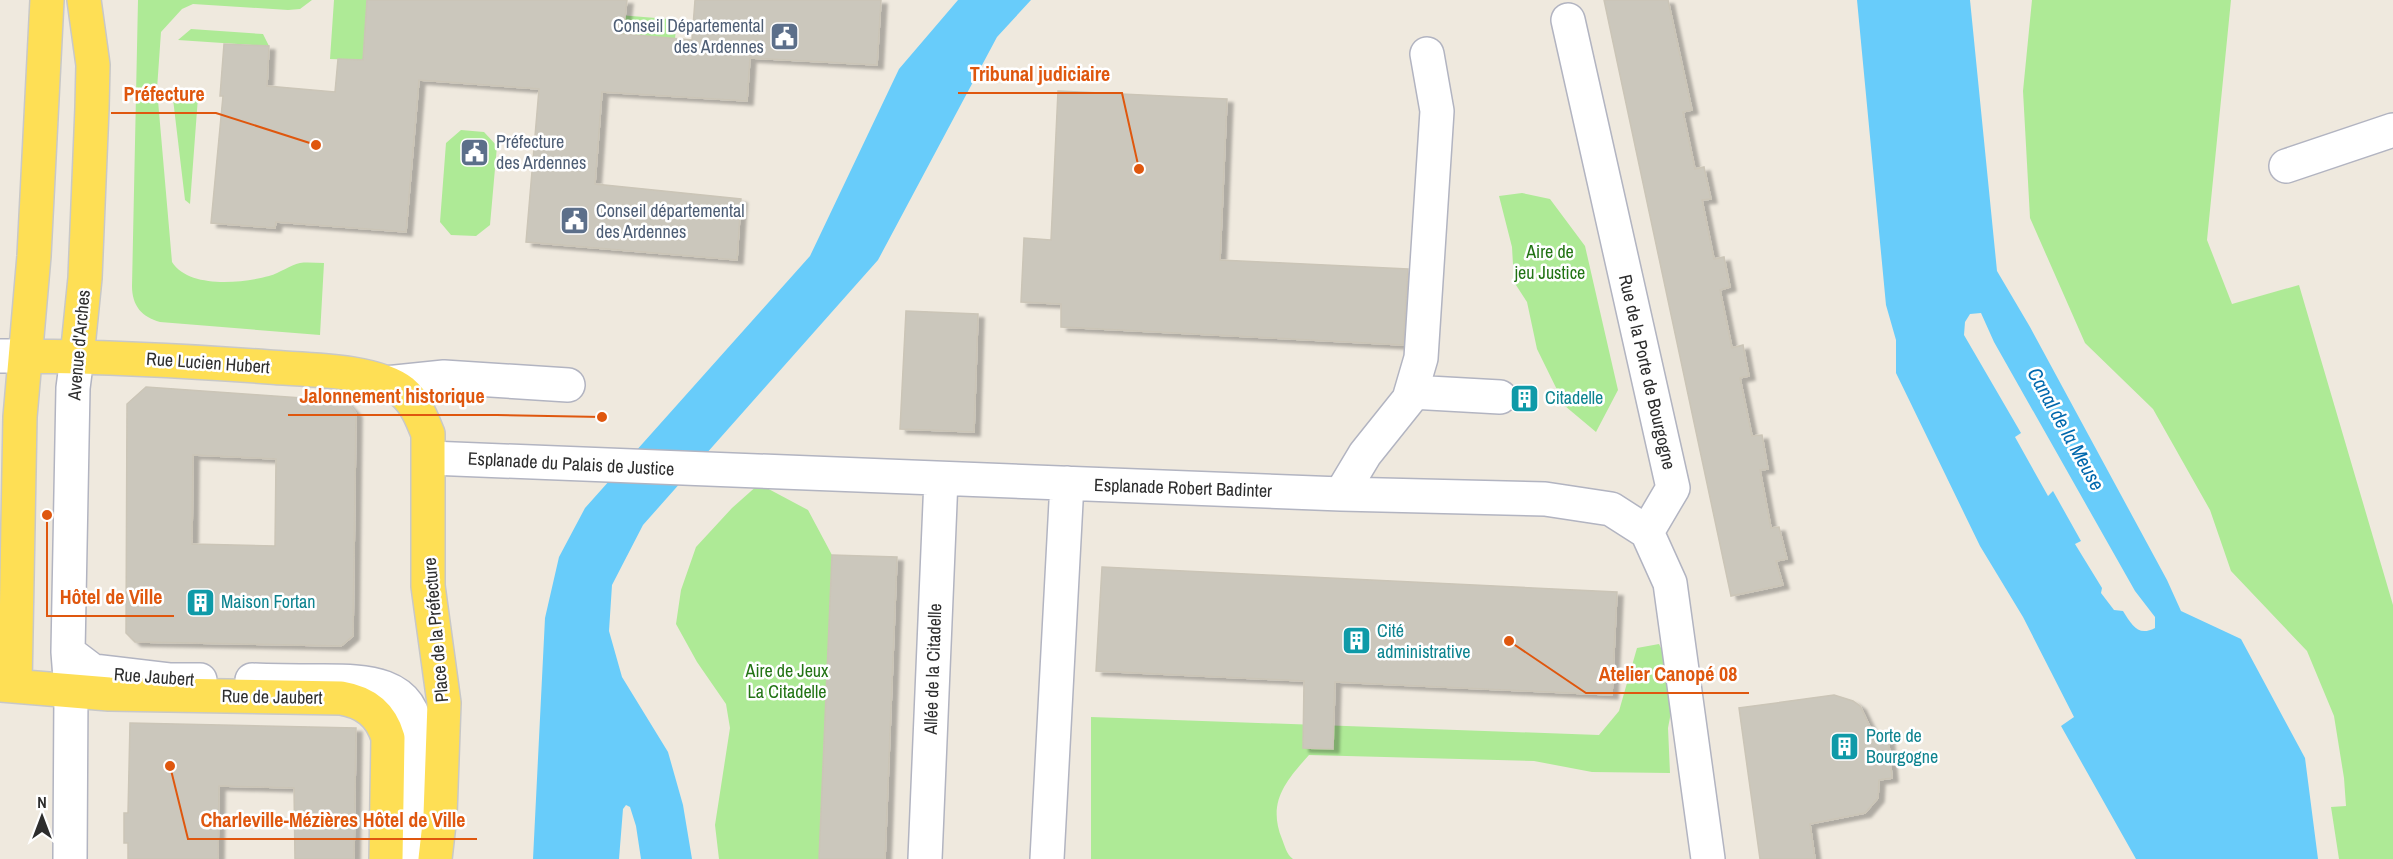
<svg xmlns="http://www.w3.org/2000/svg" width="2393" height="859" viewBox="0 0 2393 859" font-family="'Archivo Narrow',sans-serif">
  <style>
    .green { fill: #aeea96 }
    .water { fill: #68ccfa; fill-rule: evenodd }
    .building { fill: #cbc7bc; stroke: #cbc5b7; stroke-width: 1.5; fill-rule: evenodd; filter: url(#shadow) }
    .lines { fill: none; stroke-linecap: round; stroke-linejoin: round }
    .minor-casing { stroke: #b2b4c1; stroke-width: 36 }
    .major-casing { stroke: #c8c8c8; stroke-width: 36 }
    .minor { stroke: #fff; stroke-width: 33 }
    .major { stroke: #fedf55; stroke-width: 33 }
    .labels { text-anchor: middle; stroke-width: 5; stroke-linejoin: round; paint-order: stroke }
    .service-label { font-size: 18px; fill: #4e5e75; stroke: #fff; text-anchor: start }
    .park-label { font-size: 18px; fill: #227314; stroke: #fff }
    .street-label { font-size: 18px; fill: #2d2d2d; stroke: #fff }
    .culture-label { font-size: 18px; fill: #0d838f; stroke: #fff; text-anchor: start }
    .water-label { font-size: 20px; font-style: italic; fill: #0168ad; stroke: #fff }
    .leader { fill: none; stroke: #df570e; stroke-width: 2 }
    .callout-dot { fill: #df570e; stroke: #fff; stroke-width: 2 }
    .callout-label { font-size: 20px; text-anchor: middle; font-weight: bold; fill: #df570e; stroke: #fff; stroke-width: 5; stroke-linejoin: round; paint-order: stroke }
  </style>
  <defs>
    <filter id="shadow"><feDropShadow dx="6" dy="4" stdDeviation="1.5" flood-color="#0004"/></filter>
  </defs>
  <rect width="100%" height="100%" fill="#efe9de"/>
  <!-- green -->
  <path class="green" d="M138,0H312L300,9L288,10L193,4L182,9L161,32L157,89L172,262C189,289 243,283 269,276C280,273 290,265 300,263C307,262 316,263 324,263L320,335L160,322C142,317 132,306 132,286Z
    M334,0H367L363,60L330,59Z
    M2032,0H2231L2207,240L2232,304L2299,285L2393,605V859H2339L2331,807L2346,806L2344,778L2334,716L2307,651L2231,571L2210,510L2153,409L2085,343L2030,218L2023,91Z
    M607,14L668,19L671,26L676,27L675,39L605,32Z
    M191,29L263,34L269,46L178,40Z
    M176,96L198,97L190,204L185,200L173,99Z
    M461,130L484,132L497,146L490,225L476,236L451,235L440,222L446,143Z
    M1522,193L1550,199L1585,246L1618,390L1596,432L1565,406L1537,349L1527,302L1514,282L1512,247L1499,196Z
    M759,484L808,510L832,555L819,859H719L715,825L730,728L726,704L697,662L676,624L681,590L696,547L732,508Z
    M1659,644L1677,680L1668,728L1670,773L1592,772L1534,761L1309,755C1286,781 1267,802 1282,839C1285,846 1286,854 1293,859H1091V717L1599,735L1619,711L1637,648Z"/>
  <!-- water -->
  <path class="water" d="M958,0H1031L997,37L878,260L643,525L612,585L609,631L622,677L668,752L683,805L692,859H641L636,826L630,807L626,805L623,809L619,859H533L545,618L559,557L585,508L810,256L899,69Z
    M1857,0H1970L1997,271L2030,327L2167,580L2181,611L2241,639L2305,758L2318,859H2136L2061,726L2074,717L2023,617L1980,546L1896,373V340L1886,305ZM1981,313L1994,342L2135,591L2155,617V628C2138,637 2132,625 2123,611L2114,610L2101,593L2102,588L2075,544L2081,541L2053,491L2048,496L2015,437L2021,433L1964,335L1965,322L1970,314Z"/>
  <!-- building -->
  <path class="building" d="M367,0H627L623,34L692,40L695,0H881L877,65L750,58L747,101L602,92L595,184L741,199L737,260L526,242L539,89L419,80L406,232L276,222L275,228L211,223L223,96H220L224,44L269,46L267,86L335,92L338,59L363,60Z
    M1604,0H1668L1692,110L1683,112L1695,169L1704,167L1711,199L1702,200L1714,259L1724,257L1730,287L1720,290L1732,348L1743,345L1749,376L1740,378L1752,436L1762,435L1768,469L1760,470L1771,528L1779,527L1787,559L1776,561L1783,585L1731,596Z
    M1058,91L1227,99L1220,260L1408,269L1403,345L1061,327V304L1021,302L1024,238L1051,240Z
    M906,311L978,314L974,432L900,429Z
    M146,387L345,401L356,413L353,636L341,646L135,642L126,633L127,404ZM193,455L276,459L275,546L192,544Z
    M832,555L897,557L885,859H819Z
    M1102,567L1617,592L1612,695L1335,682L1333,749L1303,748L1304,681L1096,671Z
    M1834,695L1853,701L1860,706L1874,735L1888,734L1892,778L1879,780L1878,798L1865,813L1810,824L1815,859H1760L1739,708Z
    M130,723L356,728L354,859H295L294,788L219,786L218,859H128V843H124V813H128Z"/>
  <g class="lines">
    <defs>
      <path id="minor" d="M1568,20L1673,488L1647,532L1670,583L1708,859
        M2286,166L2393,130
        M0,356H27
        M386,383L444,377L568,385
        M1411,392L1500,397
        M430,458L1341,494L1545,499L1611,509L1647,532
        M1341,494L1365,454L1409,399L1421,358L1437,111L1427,54
        M68,652L93,671L169,680H200
        M252,680C275,681 298,681 321,681C363,681 414,680 416,735L409,859
        M70,859L71,691L68,652L73,388L77,357
        M925,859L941,479
        M1047,859L1067,483"/>
      <path id="major" d="M27,356C108,357 188,361 269,367C305,370 374,369 403,392C416,403 422,419 428,434V586L444,703L440,815L435,859
        M77,357L85,278L92,108L93,65L84,0
        M0,685L109,694L341,698C365,702 381,714 388,738L386,859
        M15,686L20,417L34,256L47,0"/>
    </defs>
    <!-- minor casing -->
    <use href="#minor" class="minor-casing"/>
    <!-- major casing -->
    <use href="#major" class="major-casing"/>
    <!-- minor -->
    <use href="#minor" class="minor"/>
    <!-- major -->
    <use href="#major" class="major"/>
  </g>
  <!-- icons -->
  <defs>
    <symbol id="civic-square" viewBox="-11 -11 22 22"><rect x="-9" y="-9" width="18" height="18" rx="4" fill="#5c6f8a" stroke="#fff"/><path d="M-.6-6.5H3V-4.5H.6V-3L4-1V1h2V6H-6V1h2V-1L-.6-3ZM-1.2 2.5V6h2.4V2.5Z" fill="#fff"/></symbol>
    <symbol id="building-square" viewBox="-11 -11 22 22"><rect x="-9" y="-9" width="18" height="18" rx="4" fill="#0f9aa8" stroke="#fff"/><path d="M-4-6H4V6H1V3H-1V6H-4ZM-2.5-4.3h1.7v1.8h-1.7ZM.8-4.3h1.7v1.8H.8ZM-2.5-1h1.7V.8h-1.7ZM.8-1h1.7V.8H.8Z" fill="#fff"/></symbol>
  </defs>
  <g fill-rule="evenodd">
    <use href="#civic-square" x="768" y="20" width="33" height="33"/>
    <use href="#civic-square" x="458" y="136" width="33" height="33"/>
    <use href="#civic-square" x="558" y="204" width="33" height="33"/>
    <use href="#building-square" x="1508" y="382" width="33" height="33"/>
    <use href="#building-square" x="184" y="586" width="33" height="33"/>
    <use href="#building-square" x="1340" y="624" width="33" height="33"/>
    <use href="#building-square" x="1828" y="730" width="33" height="33"/>
  </g>
  <g class="labels">
    <!-- service labels -->
    <g class="service-label">
      <text x="764" y="32" text-anchor="end">Conseil Départemental<tspan x="764" dy="21">des Ardennes</tspan></text>
      <text x="496" y="148">Préfecture<tspan x="496" dy="21">des Ardennes</tspan></text>
      <text x="596" y="217">Conseil départemental<tspan x="596" dy="21">des Ardennes</tspan></text>
    </g>
    <!-- park labels -->
    <g class="park-label">
      <text x="1550" y="258">Aire de<tspan x="1550" dy="21">jeu Justice</tspan></text>
      <text x="787" y="677">Aire de Jeux<tspan x="787" dy="21">La Citadelle</tspan></text>
    </g>
    <!-- street labels -->
    <g class="street-label">
      <text transform="translate(79 345) rotate(-85)" y="6">Avenue d'Arches</text>
      <text transform="translate(208 363) rotate(4)" y="6">Rue Lucien Hubert</text>
      <text transform="translate(1647 372) rotate(77)" y="6">Rue de la Porte de Bourgogne</text>
      <text transform="translate(571 464) rotate(3)" y="6">Esplanade du Palais de Justice</text>
      <text transform="translate(1183 488) rotate(2)" y="6">Esplanade Robert Badinter</text>
      <text transform="translate(436 630) rotate(-95)" y="6">Place de la Préfecture</text>
      <text transform="translate(933 669) rotate(-88)" y="6">Allée de la Citadelle</text>
      <text transform="translate(154 677) rotate(4)" y="6">Rue Jaubert</text>
      <text transform="translate(272 697) rotate(1)" y="6">Rue de Jaubert</text>
    </g>
    <!-- culture labels -->
    <g class="culture-label">
      <text x="1545" y="404">Citadelle</text>
      <text x="221" y="608">Maison Fortan</text>
      <text x="1377" y="637">Cité<tspan x="1377" dy="21">administrative</tspan></text>
      <text x="1866" y="742">Porte de<tspan x="1866" dy="21">Bourgogne</tspan></text>
    </g>
    <!-- water labels -->
    <g class="water-label">
      <text transform="translate(2066 429) rotate(61)" y="7">Canal de la Meuse</text>
    </g>
  </g>
  <!-- callouts -->
  <path class="leader" d="M1139 169L1122 93H958M316 145L216 113H111M602 417L497 415H288M47 515L47 616H174M1509 641L1586 693H1749M170 766L188 839H477"/>
  <g class="callout-dot">
    <circle cx="1139" cy="169" r="6"/>
    <circle cx="316" cy="145" r="6"/>
    <circle cx="602" cy="417" r="6"/>
    <circle cx="47" cy="515" r="6"/>
    <circle cx="1509" cy="641" r="6"/>
    <circle cx="170" cy="766" r="6"/>
  </g>
  <g class="callout-label">
    <text x="1040" y="81">Tribunal judiciaire</text>
    <text x="164" y="101">Préfecture</text>
    <text x="392" y="403">Jalonnement historique</text>
    <text x="111" y="604">Hôtel de Ville</text>
    <text x="1668" y="681">Atelier Canopé 08</text>
    <text x="333" y="827">Charleville-Mézières Hôtel de Ville</text>
  </g>
  <!-- north arrow -->
  <g transform="translate(42 817)" stroke="#ffffff" stroke-width="4.5" paint-order="stroke">
  <path d="M0-4.5L10 22L0 15L-10 22Z" fill="#2d2d2d"/>
  <text y="-9" font-size="16" font-weight="bold" text-anchor="middle" fill="#2d2d2d">N</text>
  </g>
</svg>
